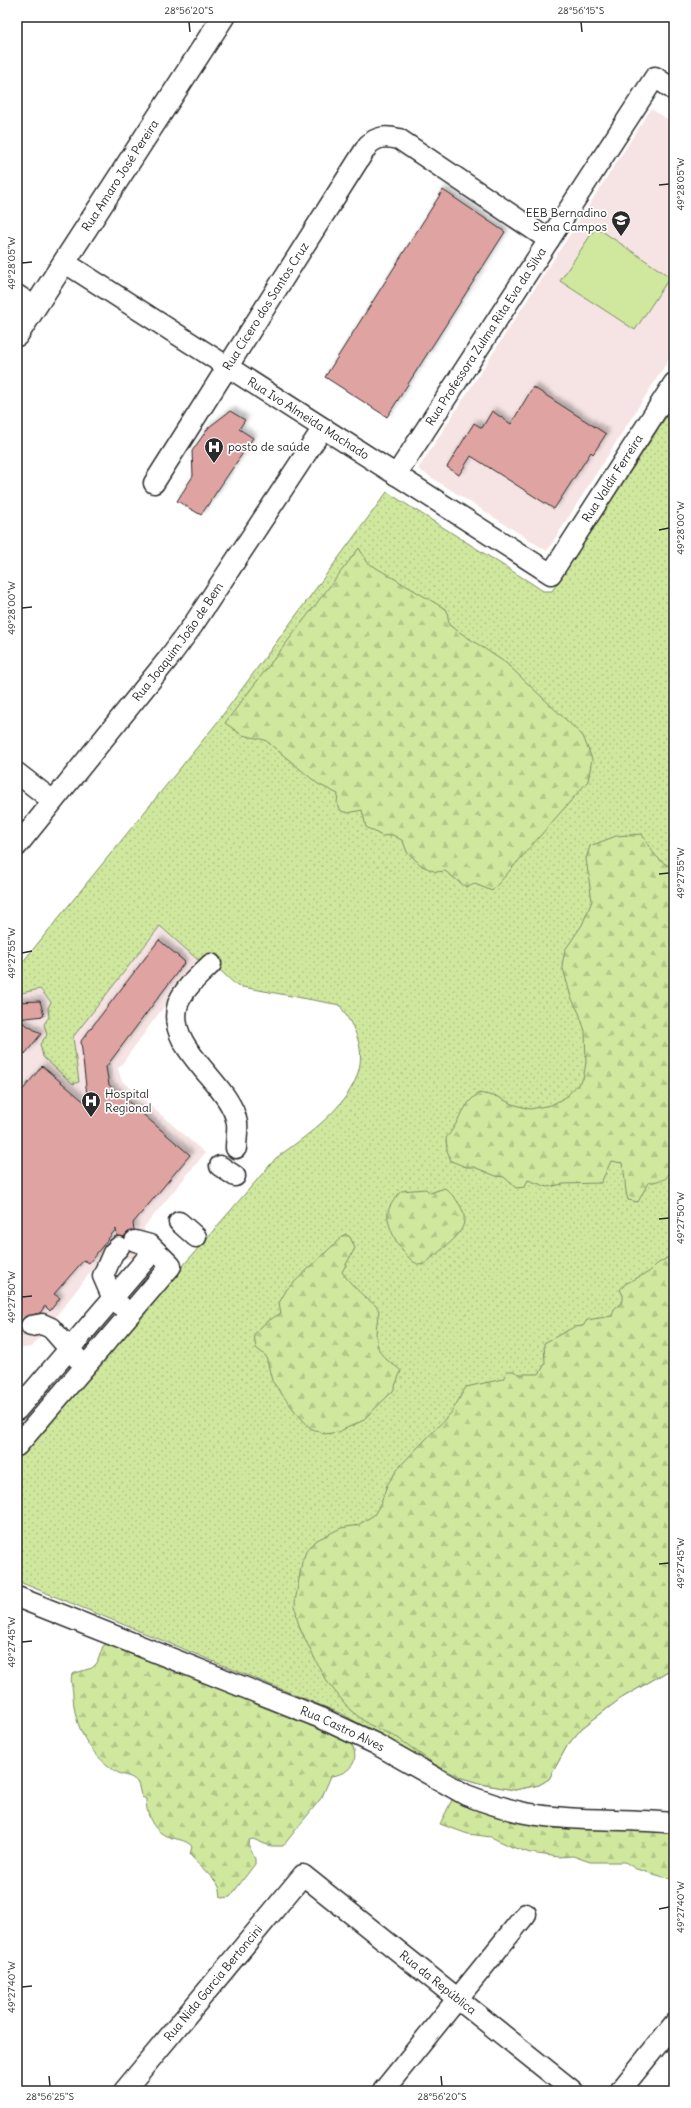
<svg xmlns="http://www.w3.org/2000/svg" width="691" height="2108" viewBox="0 0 691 2108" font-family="Delius,sans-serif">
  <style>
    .built { fill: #f5e4e3 }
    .grass { fill: url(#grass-dots); stroke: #7d8a64 }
    .forest { fill: url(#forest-firs); stroke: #7d8a64 }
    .pitch { fill: #cfe89e; stroke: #7d8a64 }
    .building { fill: #dfa4a2; stroke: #2b2b2b; filter: url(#shadow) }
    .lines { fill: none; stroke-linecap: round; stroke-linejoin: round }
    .minor-tunnel { stroke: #d5d5d5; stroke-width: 20; stroke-dasharray: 20 10; stroke-linecap: butt }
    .minor-casing { stroke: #2b2b2b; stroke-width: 23 }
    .major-casing { stroke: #2b2b2b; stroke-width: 25 }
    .minor { stroke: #fff; stroke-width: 20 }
    .major { stroke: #fff; stroke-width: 22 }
    .ticks { fill: none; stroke: #2b2b2b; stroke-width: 1.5 }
    .labels { text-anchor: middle; stroke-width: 3.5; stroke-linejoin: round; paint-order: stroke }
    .street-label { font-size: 12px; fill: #2b2b2b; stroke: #fff }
    .poi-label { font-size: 12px; fill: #2b2b2b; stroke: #fff; text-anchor: start }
    .neatline { fill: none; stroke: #2b2b2b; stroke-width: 1.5 }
    .ticks-label { font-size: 10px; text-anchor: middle; fill: #2b2b2b }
  </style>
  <defs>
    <pattern id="grass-dots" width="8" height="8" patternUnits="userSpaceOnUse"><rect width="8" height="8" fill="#cfe89e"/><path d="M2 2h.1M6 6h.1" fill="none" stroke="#b2c788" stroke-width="1.8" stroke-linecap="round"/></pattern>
    <pattern id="forest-firs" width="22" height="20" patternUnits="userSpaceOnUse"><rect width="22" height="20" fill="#cfe89e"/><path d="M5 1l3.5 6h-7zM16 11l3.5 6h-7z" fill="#b2c788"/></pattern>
    <filter id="shadow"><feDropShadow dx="3.5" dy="-3.5" stdDeviation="2" flood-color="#0004"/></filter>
  </defs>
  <rect width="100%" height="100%" fill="#fff"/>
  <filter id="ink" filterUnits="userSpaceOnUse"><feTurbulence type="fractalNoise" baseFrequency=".025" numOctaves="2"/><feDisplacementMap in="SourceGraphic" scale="8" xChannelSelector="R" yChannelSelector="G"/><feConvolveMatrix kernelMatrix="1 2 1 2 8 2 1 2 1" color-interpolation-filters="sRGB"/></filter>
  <g filter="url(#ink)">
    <!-- built -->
    <path class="built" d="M651,109L674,123V351L547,551L418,469Z
      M160,926L198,960L118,1069L122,1081L205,1153L144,1227L146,1247L138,1258L100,1260L32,1347L17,1349V994L40,989L51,1002L48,1008L49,1017L45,1024L47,1035L78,1082L73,1037Z"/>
    <!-- grass -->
    <path class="grass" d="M674,405V1664L668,1671L620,1699L582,1728L567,1746L549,1779L539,1785L515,1790L486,1785L462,1778L410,1752L342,1714L17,1581V1458L276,1158C310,1133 374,1091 358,1040C355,1028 346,1016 340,1005L237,986L207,958L198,960L160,926L73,1037L79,1082L73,1084L43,1057L40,1044L47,1035L44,1024L49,1017L48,1008L51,1002L40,989L17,994V969L216,724L387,492L531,583L543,591H552Z"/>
    <!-- forest -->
    <path class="forest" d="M359,548L368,563L447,610L449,625L506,663L583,736L592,759L588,781L492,891L475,884L466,887L445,871L436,872L422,866L407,852L403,841L393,835L382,836L366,827L362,810L348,813L341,811L337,803L338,794L318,784L265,740L242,735L225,723Z
      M642,834C648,846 659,865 674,867V1164C664,1182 670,1178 648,1183L638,1202L628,1200C624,1188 626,1176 622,1163L611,1161L601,1183L563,1184L548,1187L528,1180L525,1187L516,1188L504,1177L496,1176L474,1167H466L451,1161L447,1150L446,1138C459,1124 463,1103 479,1093L498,1097L512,1104L530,1109L551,1105L566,1097L583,1079L586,1063L585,1031L579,1013L571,997L562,965L565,950L582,925L592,901L586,859L590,846L616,836Z
      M445,1188C486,1225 453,1239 423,1265C407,1266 385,1227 388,1212C390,1204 396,1197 401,1191L426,1189L430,1193Z
      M345,1234L350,1237L355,1248L342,1272C349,1282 357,1290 366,1298C372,1303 376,1304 379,1311C376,1327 372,1347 386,1359C391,1364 397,1366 401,1371L393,1391L362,1421L338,1432L325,1434L310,1428L294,1410L272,1381L266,1356L256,1348L254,1335C261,1325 271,1319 281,1313L279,1303L287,1289Z
      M674,1254V1664L668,1671L620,1699L582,1728L567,1746L549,1779L539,1785L515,1790L486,1785L462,1778L437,1766L398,1738L368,1724L350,1710L325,1679L301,1631L297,1619L295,1602L302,1562L307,1549L315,1541L341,1528L358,1525L374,1515L381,1503L387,1485L400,1466L451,1413L466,1387L503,1379L507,1371H513L519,1374H539L545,1364L544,1343L574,1327L583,1326L587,1320L612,1316L614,1309L623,1301V1295L620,1290L625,1284L649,1272L657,1264Z
      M108,1643L171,1667L175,1674L181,1672L186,1676L202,1678L344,1736C363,1753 356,1773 331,1776L322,1797L283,1846H270L253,1839L249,1840L248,1844L255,1859V1864L230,1897L221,1898L220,1889L217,1883L190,1855L192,1846C184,1839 178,1840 169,1837C153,1832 146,1814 146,1799L142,1797C139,1792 140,1786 137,1782C132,1775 122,1776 115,1771C88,1752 75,1728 73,1696C73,1688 70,1682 72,1674L92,1668L97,1663L103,1646Z
      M454,1796L485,1811L515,1821L549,1826L635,1829L674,1834V1880L636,1869L625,1862H590L573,1856L559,1857L530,1853L512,1847L491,1837L468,1834L440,1824Z"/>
    <!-- pitch -->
    <path class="pitch" d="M596,227L670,277L635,330L560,281Z"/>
    <!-- building -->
    <path class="building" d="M443,190L505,232L387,417L325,377Z
      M533,387L606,434L593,454L591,452L554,509L471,456L459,475L447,467L474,423L482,428L492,411L511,424Z
      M230,411L245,420L239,429L253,438L201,515L177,501L193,476L192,451L209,427Z
      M159,940L185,962L106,1067L109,1085L190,1155L133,1223L134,1230L127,1233L124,1237L117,1236L116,1229L89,1263L84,1260L54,1294L60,1298L50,1311L45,1306L40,1313L23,1318L20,1328L24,1335H17V1097L42,1066L88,1105L81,1041Z
      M40,1001L44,1016L17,1019V1002Z
      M17,1019L41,1034L25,1054L17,1046Z"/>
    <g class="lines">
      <!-- minor-tunnel -->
      <path class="minor-tunnel" d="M17,1327L31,1326"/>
      <defs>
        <g id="minor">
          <path id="s1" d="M64,262L551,574L674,383"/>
          <path d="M17,295L35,307"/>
          <path id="s2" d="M396,475L655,77L674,90"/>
          <path id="s3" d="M154,483L368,145C378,136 386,136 399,139L549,240"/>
          <path d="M17,773L53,801"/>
          <path id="s4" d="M17,846L168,659L193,625L323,428"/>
          <path d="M211,964C200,975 183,989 178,1004C164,1049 231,1083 237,1123C238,1131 236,1140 236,1148"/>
          <path d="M220,1166L235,1176"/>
          <path d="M179,1222L196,1237"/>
          <path d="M119,1247L113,1253L103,1276L113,1299L121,1306"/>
          <path d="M31,1326L42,1324L51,1328L78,1359"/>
          <path d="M17,1410L154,1250"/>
          <path d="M17,1446L171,1266L150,1245L135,1241"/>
          <path id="s5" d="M17,1597L321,1718L376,1744L466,1795C485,1802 505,1809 525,1813C573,1822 625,1818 674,1823"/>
          <path id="s6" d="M124,2091L303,1875L573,2091"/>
          <path d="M383,2091L526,1914"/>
          <path d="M620,2091L674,2024"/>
        </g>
        <g id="major">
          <path id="s7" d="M17,335L223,17"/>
        </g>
      </defs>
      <!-- minor casing -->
      <use href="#minor" class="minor-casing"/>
      <!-- major casing -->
      <use href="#major" class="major-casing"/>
      <!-- minor -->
      <use href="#minor" class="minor"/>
      <!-- major -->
      <use href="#major" class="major"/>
    </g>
  </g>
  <!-- ticks -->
  <path class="ticks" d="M189,22L190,32M581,22L582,32M659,185L669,184M22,263L32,262M659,530L669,528M22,608L32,607M659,874L669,873M22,953L32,951M659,1219L669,1218M22,1297L32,1296M659,1564L669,1563M22,1642L32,1641M659,1909L669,1907M22,1987L32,1986M49,2076L50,2086M441,2076L442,2086"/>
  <!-- icons -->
  <defs>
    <symbol id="school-pin" viewBox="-11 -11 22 30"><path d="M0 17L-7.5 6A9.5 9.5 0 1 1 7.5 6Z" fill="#2b2b2b" stroke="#fff"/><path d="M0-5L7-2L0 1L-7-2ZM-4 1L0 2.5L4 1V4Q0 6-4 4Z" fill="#fff"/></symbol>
    <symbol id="hospital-pin" viewBox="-11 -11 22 30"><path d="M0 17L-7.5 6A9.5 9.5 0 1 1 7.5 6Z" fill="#2b2b2b" stroke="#fff"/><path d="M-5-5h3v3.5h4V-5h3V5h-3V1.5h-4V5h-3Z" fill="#fff"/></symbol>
  </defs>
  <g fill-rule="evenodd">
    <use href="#school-pin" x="610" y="209" width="22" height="30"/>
    <use href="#hospital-pin" x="203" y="436" width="22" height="30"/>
    <use href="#hospital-pin" x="80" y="1090" width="22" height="30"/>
  </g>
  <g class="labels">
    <!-- street labels -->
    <g class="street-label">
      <text dy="4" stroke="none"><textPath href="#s7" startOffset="190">Rua Amaro José Pereira</textPath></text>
      <text dy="4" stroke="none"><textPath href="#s3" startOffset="209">Rua Cícero dos Santos Cruz</textPath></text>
      <text dy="4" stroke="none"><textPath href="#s2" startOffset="165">Rua Professora Zulma Rita Eva da Silva</textPath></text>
      <text dy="4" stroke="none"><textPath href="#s1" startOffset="290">Rua Ivo Almeida Machado</textPath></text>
      <text dy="4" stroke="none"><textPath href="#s1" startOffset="692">Rua Valdir Ferreira</textPath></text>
      <text dy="4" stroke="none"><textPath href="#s4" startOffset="260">Rua Joaquim João de Bem</textPath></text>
      <text dy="4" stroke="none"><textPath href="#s5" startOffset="351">Rua Castro Alves</textPath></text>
      <text dy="4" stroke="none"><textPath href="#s6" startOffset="140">Rua Nida Garcia Bertoncini</textPath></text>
      <text dy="4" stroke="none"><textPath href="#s6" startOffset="453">Rua da República</textPath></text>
    </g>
    <!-- poi labels -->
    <g class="poi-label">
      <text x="607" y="217" text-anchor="end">EEB Bernadino<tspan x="607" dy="14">Sena Campos</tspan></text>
      <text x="228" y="451">posto de saúde</text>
      <text x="105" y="1098">Hospital<tspan x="105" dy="14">Regional</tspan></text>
    </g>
  </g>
  <!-- margin -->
  <rect width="691" height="2108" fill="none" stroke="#fff" stroke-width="44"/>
  <rect x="22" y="22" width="647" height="2064" class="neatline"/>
  <g class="ticks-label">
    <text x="189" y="14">28°56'20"S</text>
    <text x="581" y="14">28°56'15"S</text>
    <text transform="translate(680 184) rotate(-90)" y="4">49°28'05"W</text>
    <text transform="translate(11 263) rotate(-90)" y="4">49°28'05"W</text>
    <text transform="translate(680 528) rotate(-90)" y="4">49°28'00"W</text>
    <text transform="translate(11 608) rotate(-90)" y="4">49°28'00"W</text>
    <text transform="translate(680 873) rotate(-90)" y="4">49°27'55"W</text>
    <text transform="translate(11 953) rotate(-90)" y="4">49°27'55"W</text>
    <text transform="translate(680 1218) rotate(-90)" y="4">49°27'50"W</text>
    <text transform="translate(11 1297) rotate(-90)" y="4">49°27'50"W</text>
    <text transform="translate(680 1563) rotate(-90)" y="4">49°27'45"W</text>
    <text transform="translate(11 1642) rotate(-90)" y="4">49°27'45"W</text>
    <text transform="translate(680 1907) rotate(-90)" y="4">49°27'40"W</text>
    <text transform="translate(11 1987) rotate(-90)" y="4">49°27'40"W</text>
    <text x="50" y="2100">28°56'25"S</text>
    <text x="442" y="2100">28°56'20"S</text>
  </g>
</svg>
